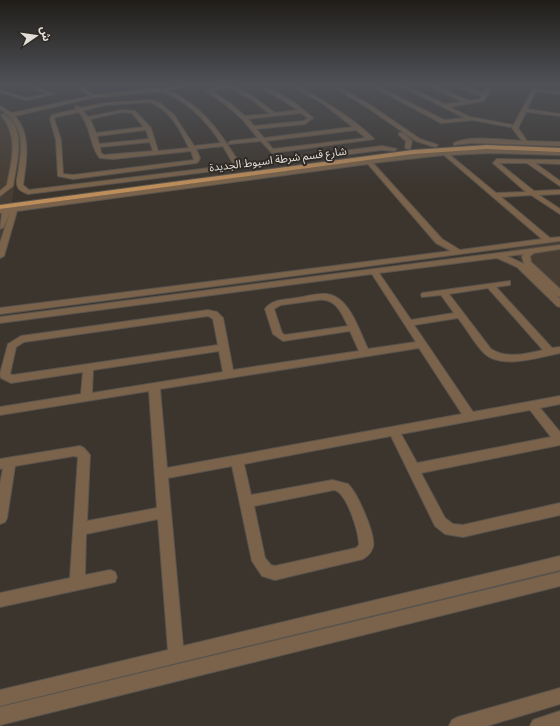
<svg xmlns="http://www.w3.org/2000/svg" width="560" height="726" viewBox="0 0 560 726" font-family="'Exo 2','Noto Sans Arabic',sans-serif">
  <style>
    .built { fill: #473d32 }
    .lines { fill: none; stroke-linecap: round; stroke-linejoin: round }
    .minor-casing { stroke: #59534d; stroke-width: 2 }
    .major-casing { stroke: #59534d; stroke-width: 2 }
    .minor { fill: #7a634a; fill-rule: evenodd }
    .major { fill: #be8e5a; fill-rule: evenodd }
    .labels { text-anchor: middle; stroke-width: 4; stroke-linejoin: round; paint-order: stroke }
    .far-street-label { font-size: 11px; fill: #e2deda; stroke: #302a24 }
  </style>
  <rect width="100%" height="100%" fill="#3b352e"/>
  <!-- built -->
  <path class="built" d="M0,111L7,115L17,128L20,137V148L12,202L0,240Z
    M560,242V298L509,249Z"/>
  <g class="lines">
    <defs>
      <path id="minor" d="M25,85H31L55,94L26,100L0,92V90L26,98L48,94Z
        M84,85H89L84,89L94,95L192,85L167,90C202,104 221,134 240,164L382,146L397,149L394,151L382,150L28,194C23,192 18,190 17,185C16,179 19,172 19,166C23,140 23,125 0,109V106L12,113L90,96L79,89ZM162,91C188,102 205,119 221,143L194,146L174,115L160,103L152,100L105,103L81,108L77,106L75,107L77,109L52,115L50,119L56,140L58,176L73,179L196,163L198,162L200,158L196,149L223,146L234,165L29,190L23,185C26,161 32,136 15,116L92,98ZM150,102C170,110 180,129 189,148L158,151L151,128L135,111L122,110L88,117L83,111L105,105ZM79,112C92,127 90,148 100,158L113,159L191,151L194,160L73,175L63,174L61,140L54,119L56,117ZM122,112L132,113L144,127L96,133L90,119ZM146,130L149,139L99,144L97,136ZM150,142L153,151L104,155L101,153L100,147Z
        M224,85C241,85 262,103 275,113L298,110L257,85H262L294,102L313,118L305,124L256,129L264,138L353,127L322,103L290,85H295C323,100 352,117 374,139L272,153L261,141L229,144L228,143L231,141L258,138L243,120L226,105L206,91ZM228,87L253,101L270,114L245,116L230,103L212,91ZM301,113L308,118L304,121L254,126L248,119ZM356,130L366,138L273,149L266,141Z
        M329,85H334L369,104L420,139L438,145L435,147L416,141L365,106Z
        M370,85H375L444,120L465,118L399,85H404L445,104L463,102L433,88V86L447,85L439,87L469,101L480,99L482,96L456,85H462L483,94L489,85H493L484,101L449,107L470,117L513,125L510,127L473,120L441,123Z
        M535,85H539L537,89L560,92V94L536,91L527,109L560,114V116L526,112L518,128L527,141L560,142V146L471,143L454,145V143C470,135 503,140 522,141L512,128Z
        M3,114C28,126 16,165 13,186L0,196V191L7,185C12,159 19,137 1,115Z
        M399,133H403L412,141L410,149L405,148L406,141L399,135Z
        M490,149L560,151V155L490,153L450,155L496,193L526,192L494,164L493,163L497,159L560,160V164L535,163L560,181V186L527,163H499L534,191L560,190V194L539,195L560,209V214L531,195L501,197L550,238L560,237V241L0,314V308L451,251L436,243L368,164L17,211L4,256L0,258V243L10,212L4,227L0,229L2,213H0V209L427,152ZM444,155L542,239L460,250L442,239L373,163Z
        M560,245V249L534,253L530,256L531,262L560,289V297L557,296L529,269L560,299V307L557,306L517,267L497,258L379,273L411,320L454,313L441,295L422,297L421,295L422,293L510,281V285L496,287L552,348L560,347V353C540,357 501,370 484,353C474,343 467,329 458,318L414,325L473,412L560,396V404L540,408L560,432V445L421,473L445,518L453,524L463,525L560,503V515L463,537L445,534L435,526L391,436L244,464L251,495L332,480L348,484C357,492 376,535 373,547C371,553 368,556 363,559L275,580L262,576L252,561L232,466L168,478L183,646L560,556V570L0,706V690L168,650L158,519L86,534L85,575L110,570L115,572L117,577L115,582L0,607V593L70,578L78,457L74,456L15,466L7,518L5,522L0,524V484L3,468L0,469V459L80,446L84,448L90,455L87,521L157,508L149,391L0,415V407L81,394L83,372L11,383L1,378L0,374L8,344L21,336L208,310L217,312L223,318L233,370L359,351L350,331L283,341L273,334L265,309C272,299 285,300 296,298C306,297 316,293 327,294C350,297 359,331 368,349L416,342L372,274L0,323V317ZM524,254L522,256L524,264L507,256ZM488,288L543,350C526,354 507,359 491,349L449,294ZM318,300C336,298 341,312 348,326L285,335L282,333L274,309L281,305ZM208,316L213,319L218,345L13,375L10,374L16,347L24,342ZM419,348L462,414L167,468L160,389ZM219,351L223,372L92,393L93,370ZM530,410L551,437L417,463L401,434ZM334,490C347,492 359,533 359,545L356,548L275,566L271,565L265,558L254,506Z
        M560,572V586L0,725V707Z
        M560,688V704L487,726H449L452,720L458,717Z
        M560,711V726H530L533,720Z"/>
      <path id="major" d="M487,145L560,148V152L487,149L413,154L0,209V205L413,150Z"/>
    </defs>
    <!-- minor casing -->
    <use href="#minor" class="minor-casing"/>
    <!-- major casing -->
    <use href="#major" class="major-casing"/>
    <!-- minor -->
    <use href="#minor" class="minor"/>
    <!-- major -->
    <use href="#major" class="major"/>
  </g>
  <!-- sky -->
  <linearGradient id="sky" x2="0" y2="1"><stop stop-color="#201d19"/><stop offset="0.45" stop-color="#4f5157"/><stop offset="1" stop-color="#4f5157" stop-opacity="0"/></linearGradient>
  <rect width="560" height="187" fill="url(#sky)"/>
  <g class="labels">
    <!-- far-street labels -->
    <g class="far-street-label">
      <text transform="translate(278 159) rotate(-7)" y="4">شارع قسم شرطة اسيوط الجديدة</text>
    </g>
  </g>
  <!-- north arrow -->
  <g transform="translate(36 36) rotate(77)" stroke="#302a24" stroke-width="3" paint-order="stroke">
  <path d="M0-3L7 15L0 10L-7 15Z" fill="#e2deda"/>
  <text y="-6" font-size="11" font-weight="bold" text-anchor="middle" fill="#e2deda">ش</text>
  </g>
</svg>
